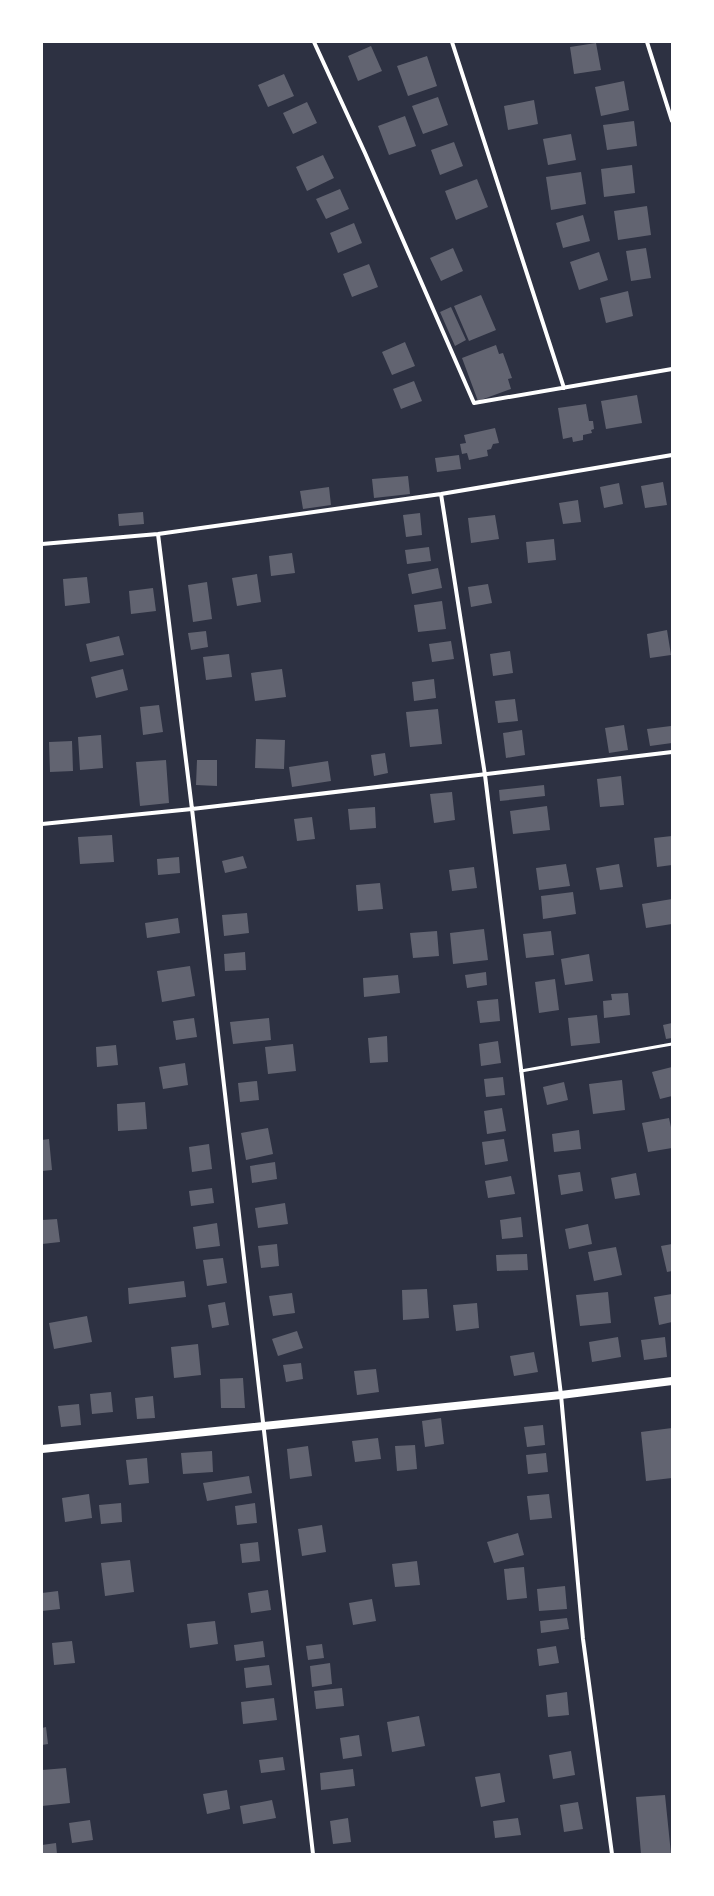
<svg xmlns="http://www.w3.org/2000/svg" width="714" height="1896" viewBox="0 0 714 1896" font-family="Montserrat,sans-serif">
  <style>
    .building { fill: #626471 }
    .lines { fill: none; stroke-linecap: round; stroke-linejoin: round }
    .service { stroke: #fff; stroke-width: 3 }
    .minor { stroke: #fff; stroke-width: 4 }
    .secondary { stroke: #fff; stroke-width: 8 }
  </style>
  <rect width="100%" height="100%" fill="#2d3142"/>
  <!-- building -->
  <path class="building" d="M596,43L601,70L574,74L570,47Z
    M371,46L382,71L358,81L348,56Z
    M427,56L437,86L408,96L397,66Z
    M284,74L294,96L268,107L258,85Z
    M624,81L629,110L601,116L595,87Z
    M438,97L448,125L423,134L412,106Z
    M534,100L538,124L508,130L504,106Z
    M307,102L317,123L293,134L283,113Z
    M405,116L416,146L389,155L378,126Z
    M634,121L637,146L607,150L603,125Z
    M571,134L576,160L548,165L543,139Z
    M454,142L463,166L440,175L431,150Z
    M323,155L334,178L307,191L296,167Z
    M632,165L635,193L604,197L601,169Z
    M581,172L586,204L551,210L546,177Z
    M477,179L488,207L456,220L445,191Z
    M340,189L349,209L326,219L316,199Z
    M647,206L651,235L618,240L614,211Z
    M583,215L590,241L563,248L556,223Z
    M354,223L362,243L338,253L330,233Z
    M453,248L463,271L441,281L430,258Z
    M646,248L651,278L631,281L626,251Z
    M599,252L608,280L579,290L570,262Z
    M369,264L378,287L352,297L343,274Z
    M628,291L633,316L606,323L600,298Z
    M481,295L496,330L469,341L454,306Z
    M451,307L466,340L455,346L440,312Z
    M405,342L415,366L392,375L382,352Z
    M496,345L499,354L503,353L512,378L508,379L511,389L478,401L462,358Z
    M414,381L422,401L401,409L393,389Z
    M637,395L642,423L606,429L601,401Z
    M586,404L589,421H593L594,429L591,430L592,433L583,435V440L573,442L572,437L563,439L558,408Z
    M495,428L499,443L493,444L491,449L487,450L488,456L469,460L467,453L462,454L460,444L466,443L464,435Z
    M459,455L461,469L437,472L435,458Z
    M408,476L410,494L374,498L372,479Z
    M663,482L667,505L645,508L641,486Z
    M619,483L623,504L604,508L600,487Z
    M329,487L331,505L303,509L300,491Z
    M578,500L581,522L563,524L559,503Z
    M143,512L144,524L119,526L118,514Z
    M420,513L422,535L406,537L403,515Z
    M495,515L499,539L471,543L468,518Z
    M554,539L556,560L528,563L526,542Z
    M429,547L431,561L407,564L405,550Z
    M292,553L295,573L271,576L269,556Z
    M438,568L442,588L412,594L408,574Z
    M257,574L261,602L237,606L232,578Z
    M87,577L90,603L65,606L63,579Z
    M207,582L212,619L193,622L188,585Z
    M488,584L492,603L471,607L468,587Z
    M153,588L156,611L131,614L129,591Z
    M442,601L446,629L418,632L414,605Z
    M667,630L671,655L650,658L647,634Z
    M206,631L208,647L191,650L188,633Z
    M119,636L124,655L90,662L86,644Z
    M451,641L454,659L432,662L429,644Z
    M510,651L513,673L493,676L490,654Z
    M229,654L232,677L206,680L203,657Z
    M123,669L128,690L96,698L91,677Z
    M282,669L286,697L255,701L251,673Z
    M434,679L436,698L414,701L412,682Z
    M515,699L518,721L498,723L495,701Z
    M159,705L163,732L143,735L140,707Z
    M438,709L442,744L410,747L406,712Z
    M624,725L628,750L609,753L605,728Z
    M671,726L672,743L650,746L647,729Z
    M522,730L525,755L506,758L503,733Z
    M101,735L103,768L80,770L78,737Z
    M256,739L285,740L284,769L255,768Z
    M72,741L73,771L50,772L49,742Z
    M385,753L388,773L374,776L371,755Z
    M166,760L169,803L140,806L136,762Z
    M197,760H217V786L196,785Z
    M328,761L331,781L292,787L289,767Z
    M621,776L624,805L600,807L597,779Z
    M544,785L545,796L500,801L499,790Z
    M452,792L455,820L434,823L430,794Z
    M547,806L550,830L513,834L510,811Z
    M375,807L376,828L350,830L348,809Z
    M312,817L315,839L297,841L294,819Z
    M112,835L114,862L80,864L78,837Z
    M672,836V865L657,867L654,838Z
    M243,856L247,868L225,873L222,861Z
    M179,857L180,873L158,875L157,859Z
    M566,864L570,886L539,890L536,868Z
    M619,864L623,887L600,890L596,868Z
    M474,867L477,888L452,891L449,870Z
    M380,883L383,909L358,911L356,885Z
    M573,892L576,914L543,919L541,896Z
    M672,899V924L646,928L642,904Z
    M247,913L249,933L224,936L222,915Z
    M178,918L180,933L147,938L145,923Z
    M484,929L488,960L453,964L450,933Z
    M437,931L439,956L413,958L410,933Z
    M551,931L554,955L526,958L523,934Z
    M245,952L246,970L225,971L224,954Z
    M589,954L593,981L565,985L561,959Z
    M190,966L195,996L162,1002L157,971Z
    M486,972L487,985L467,988L465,975Z
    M398,975L400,993L364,997L363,978Z
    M555,979L559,1010L539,1013L535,982Z
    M628,993L630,1015L604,1018L603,1001L612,1000L611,994Z
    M498,999L500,1021L480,1023L477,1001Z
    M597,1015L600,1043L571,1046L568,1018Z
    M194,1018L197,1037L176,1040L173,1021Z
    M269,1018L271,1040L233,1044L230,1022Z
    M672,1023V1038L666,1039L663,1025Z
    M387,1036L388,1062L370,1063L368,1038Z
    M498,1041L501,1063L481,1066L479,1044Z
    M293,1044L296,1071L268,1074L265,1047Z
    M116,1045L118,1065L97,1067L96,1047Z
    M185,1063L188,1085L163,1089L159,1067Z
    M672,1067V1096L660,1099L652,1072Z
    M503,1077L505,1095L486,1097L484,1079Z
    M622,1080L625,1110L593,1114L589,1084Z
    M257,1081L259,1100L240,1102L238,1083Z
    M564,1082L568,1100L547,1105L543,1087Z
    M145,1102L147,1129L118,1131L117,1104Z
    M502,1108L506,1131L487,1134L484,1111Z
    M669,1118L672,1132V1148L648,1152L642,1123Z
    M268,1128L273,1154L246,1160L241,1133Z
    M579,1130L581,1149L554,1152L552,1134Z
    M49,1139L52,1170L42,1171V1140Z
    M504,1139L508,1161L485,1165L482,1142Z
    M209,1144L212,1169L192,1172L189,1147Z
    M275,1162L277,1179L252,1183L250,1166Z
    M580,1172L583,1191L561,1195L558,1175Z
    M636,1173L640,1195L615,1199L611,1178Z
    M511,1176L515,1194L488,1198L485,1181Z
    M212,1188L214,1203L191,1206L189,1191Z
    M285,1203L288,1224L258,1228L255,1208Z
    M521,1217L523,1237L502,1239L500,1220Z
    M57,1219L60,1242L42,1244V1220Z
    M217,1223L220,1246L196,1249L193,1227Z
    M588,1224L592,1244L569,1249L565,1229Z
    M277,1244L279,1266L261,1268L258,1246Z
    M672,1244V1271L667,1272L661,1246Z
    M616,1247L622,1275L594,1281L588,1252Z
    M527,1254L528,1270L497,1271L496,1255Z
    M223,1258L227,1283L207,1286L203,1260Z
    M184,1281L186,1297L129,1304L128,1288Z
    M427,1289L429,1318L403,1320L402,1290Z
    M608,1292L611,1323L580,1326L576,1295Z
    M292,1293L295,1313L273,1316L269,1296Z
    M672,1294V1322L659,1325L654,1297Z
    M225,1302L229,1325L212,1328L208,1305Z
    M477,1303L479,1328L456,1331L453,1305Z
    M87,1316L92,1342L54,1349L49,1323Z
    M297,1331L303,1348L278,1356L272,1339Z
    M618,1337L621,1357L592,1362L589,1342Z
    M665,1337L667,1357L644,1360L641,1340Z
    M198,1344L201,1375L174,1378L171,1347Z
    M534,1352L538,1372L514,1376L510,1356Z
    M301,1363L303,1379L286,1382L283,1365Z
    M376,1369L379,1392L357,1395L354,1371Z
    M243,1378L245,1408H221L220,1379Z
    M111,1392L113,1412L92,1414L90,1394Z
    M153,1396L155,1418L137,1419L135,1398Z
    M79,1404L81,1425L61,1427L58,1406Z
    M441,1418L444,1444L425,1447L422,1421Z
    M543,1425L545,1445L527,1447L524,1427Z
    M672,1428V1478L646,1481L641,1432Z
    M378,1438L381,1459L355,1462L352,1441Z
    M415,1445L417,1469L397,1471L395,1446Z
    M308,1446L312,1476L290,1479L287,1449Z
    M212,1451L213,1472L183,1474L181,1453Z
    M546,1453L548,1472L528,1474L526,1455Z
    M147,1458L149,1483L129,1485L126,1460Z
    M249,1476L252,1493L207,1501L203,1483Z
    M89,1494L92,1518L65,1522L62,1498Z
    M549,1494L552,1518L530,1520L527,1496Z
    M121,1503L122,1522L101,1524L99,1505Z
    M255,1503L257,1523L237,1525L235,1506Z
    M322,1525L326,1552L302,1556L298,1529Z
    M518,1533L524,1555L494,1563L487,1542Z
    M258,1542L260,1561L242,1563L240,1544Z
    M130,1560L134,1592L105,1596L101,1563Z
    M417,1561L420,1585L395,1587L392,1564Z
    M524,1567L527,1598L507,1600L504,1569Z
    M565,1586L567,1609L539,1611L537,1589Z
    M268,1590L271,1610L251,1613L248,1593Z
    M58,1591L60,1609L42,1611V1593Z
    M372,1599L376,1621L353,1625L349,1603Z
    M567,1618L569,1629L541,1633L540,1621Z
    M215,1621L218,1644L190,1648L187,1624Z
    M72,1641L75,1663L54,1665L52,1643Z
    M263,1641L265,1657L236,1661L234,1645Z
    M322,1644L324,1658L308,1660L306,1646Z
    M556,1646L559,1663L539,1666L537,1649Z
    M330,1663L332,1684L312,1687L310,1666Z
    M269,1665L272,1685L246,1688L244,1668Z
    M342,1688L344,1706L316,1709L314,1691Z
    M567,1692L569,1715L548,1717L546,1695Z
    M274,1698L277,1720L243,1724L241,1702Z
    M419,1716L425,1746L392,1752L387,1722Z
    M46,1727L48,1744L42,1745V1728Z
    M359,1735L362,1756L343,1759L340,1738Z
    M571,1751L575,1775L553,1779L549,1755Z
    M283,1757L285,1770L261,1773L259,1760Z
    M66,1768L70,1803L42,1806V1770Z
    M353,1769L355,1786L321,1790L320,1773Z
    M500,1773L505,1802L481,1807L475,1777Z
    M227,1790L230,1809L207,1814L203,1794Z
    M665,1795L671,1854H641L636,1797Z
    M272,1800L276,1818L243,1824L240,1806Z
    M578,1802L583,1829L564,1832L560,1805Z
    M348,1818L351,1842L333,1844L330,1821Z
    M518,1818L521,1835L495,1838L493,1821Z
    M90,1820L93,1840L72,1843L69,1823Z
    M56,1843L57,1854H42V1845Z"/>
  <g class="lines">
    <!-- service -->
    <path class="service" d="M521,1071L672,1044"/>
    <!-- minor -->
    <path class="minor" d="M314,42L365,153L474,403L672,369
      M452,42L564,388
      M647,42L672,121
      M441,494L485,775L561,1395L583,1639L612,1854
      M158,534L192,809L313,1854
      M42,544L158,534L441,494L672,455
      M42,824L192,809L672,752"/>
    <!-- secondary -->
    <path class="secondary" d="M42,1449L561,1395L672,1381"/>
  </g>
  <!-- border -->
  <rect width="714" height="1896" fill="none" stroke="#ffffff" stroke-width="86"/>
</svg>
